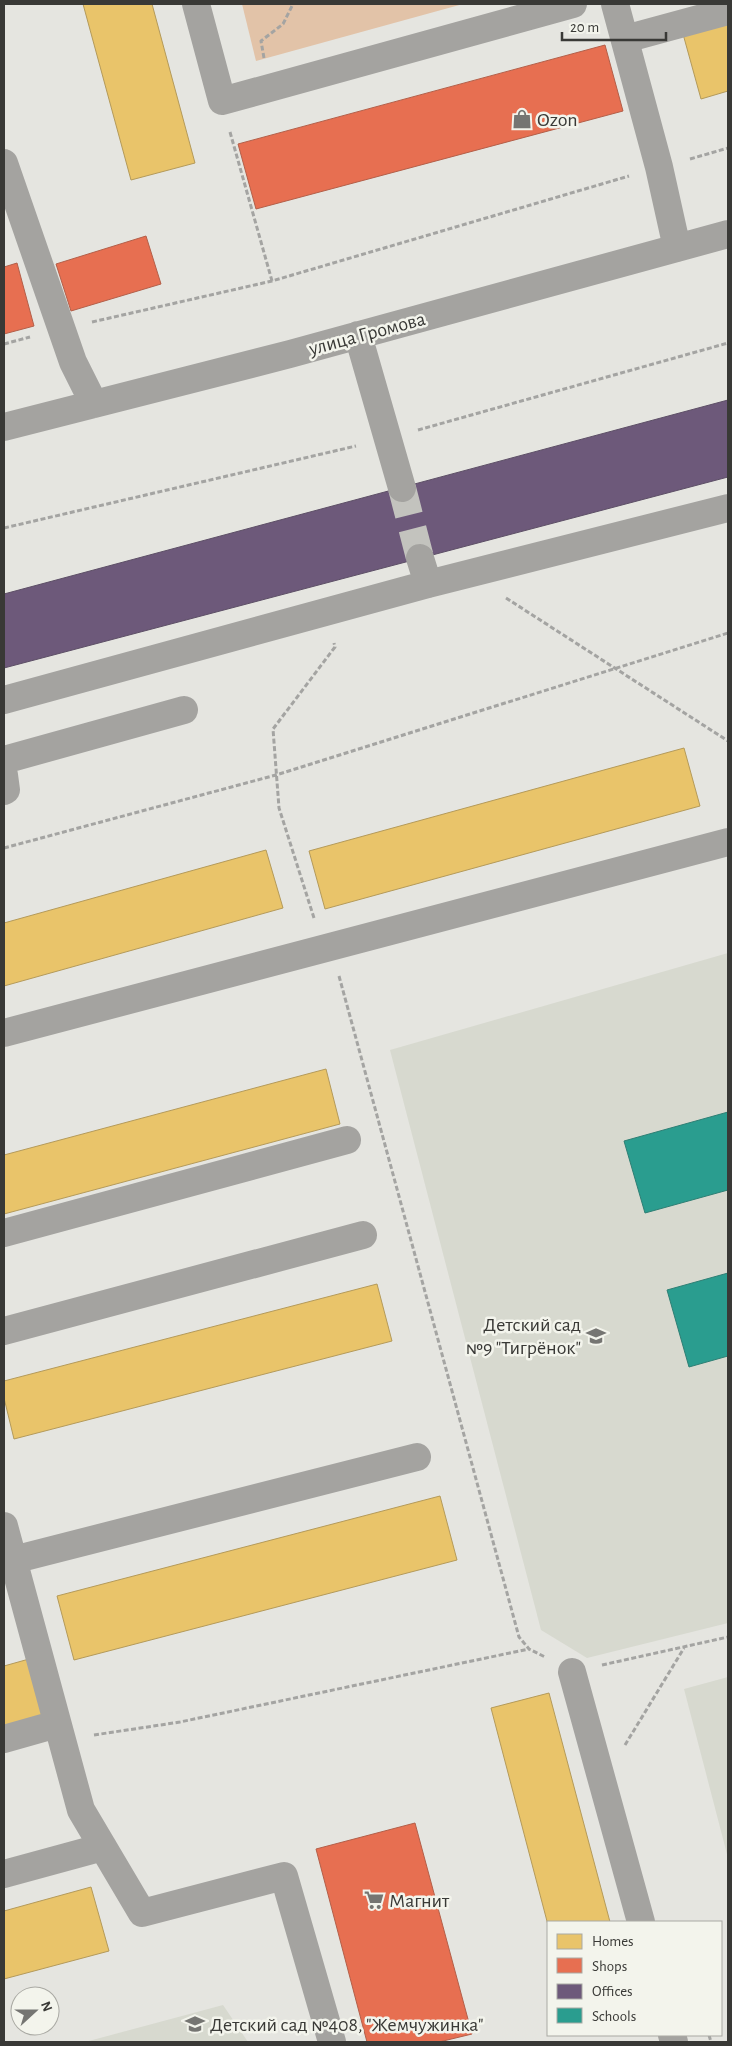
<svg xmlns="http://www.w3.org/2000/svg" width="732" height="2046" viewBox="0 0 732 2046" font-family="'Alegreya Sans',sans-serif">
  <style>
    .built { fill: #d7d9cf }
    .green { fill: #e2c3a8 }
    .homes { fill: #e9c46a; stroke: #b49a5a }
    .shops { fill: #e76f51; stroke: #b35f49 }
    .offices { fill: #6d597a; stroke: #5d4f66 }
    .schools { fill: #2a9d8f; stroke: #2e7f74 }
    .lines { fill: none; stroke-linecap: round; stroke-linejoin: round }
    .minor-tunnel { stroke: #c3c3be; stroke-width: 28; stroke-dasharray: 28 14; stroke-linecap: butt }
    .path { stroke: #a4a4a2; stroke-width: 3; stroke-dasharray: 5 2.5; stroke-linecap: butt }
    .minor { stroke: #a4a3a0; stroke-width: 28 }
    .labels { text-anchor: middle; stroke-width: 5; stroke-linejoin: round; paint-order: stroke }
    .poi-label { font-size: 20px; fill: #393936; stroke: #f3f4ec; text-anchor: start }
    .street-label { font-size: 20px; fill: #393936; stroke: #f3f4ec }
  </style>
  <rect width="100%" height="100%" fill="#e5e5e0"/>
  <!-- built -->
  <path class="built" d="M728,953V1623L587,1658L541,1630L390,1050Z
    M728,1677V1858L684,1689Z
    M223,2005L248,2042H85Z"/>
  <!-- green -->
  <path class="green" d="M242,4H463L256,61Z"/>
  <!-- homes -->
  <path class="homes" d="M83,4H152L195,163L131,180Z
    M728,22V91L701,99L683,34Z
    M684,748L700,806L325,909L309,851Z
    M266,850L283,908L4,986V923Z
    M326,1069L340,1124L4,1214V1155Z
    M377,1284L392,1341L14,1439L4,1398V1381Z
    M440,1496L457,1560L74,1660L57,1596Z
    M29,1659L45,1717L4,1728V1666Z
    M549,1693L610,1922H548V1925L491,1708Z
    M91,1887L109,1951L4,1979V1911Z"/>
  <!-- shops -->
  <path class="shops" d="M605,45L623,111L256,209L238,144Z
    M146,236L161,284L71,311L56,264Z
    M17,263L34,326L4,334V267Z
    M415,1823L472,2034L439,2042H367L316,1849Z"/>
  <!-- offices -->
  <path class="offices" d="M728,400V477L4,668V594Z"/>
  <!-- schools -->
  <path class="schools" d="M728,1112V1190L645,1213L624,1141Z
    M728,1273V1356L689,1367L667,1290Z"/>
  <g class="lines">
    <!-- minor-tunnel -->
    <path class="minor-tunnel" d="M402,488L420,558"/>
    <!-- path -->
    <path class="path" d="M264,58L261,41L283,24L293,4
      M230,132L272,281
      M690,159L728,148
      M92,322L272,281L629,176
      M4,344L30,337
      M418,430L728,343
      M4,528L356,446
      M506,598L728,741
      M4,848L276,775L728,633
      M314,918L279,808L273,729L335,647L334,643
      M339,976L519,1637L529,1649L545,1657
      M602,1665L728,1637
      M94,1735L180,1722L529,1649
      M625,1745L684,1648
      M709,2035L711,2042"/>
    <!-- minor -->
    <path class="minor" d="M196,4L222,101L573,4
      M615,4L659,167L677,248
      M625,39L728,11
      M4,163L73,362L94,404
      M358,335L402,488
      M4,427L290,354L728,234
      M420,558L428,584
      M4,700L428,584L728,508
      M4,760L184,710
      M4,775L6,790L4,791
      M4,1033L728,842
      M4,1233L347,1140
      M4,1331L363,1235
      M4,1526L81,1810L142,1913L284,1876L332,2042
      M13,1560L417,1457
      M572,1672L641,1922
      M4,1739L57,1724
      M4,1874L103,1847
      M672,2035L674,2042"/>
  </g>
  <!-- icons -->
  <defs>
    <symbol id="shop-bare" viewBox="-9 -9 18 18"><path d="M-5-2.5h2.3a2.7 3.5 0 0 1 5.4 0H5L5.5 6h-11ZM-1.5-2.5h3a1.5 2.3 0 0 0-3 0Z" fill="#757572" stroke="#f3f4ec" stroke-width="2.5" paint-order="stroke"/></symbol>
    <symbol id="school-bare" viewBox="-9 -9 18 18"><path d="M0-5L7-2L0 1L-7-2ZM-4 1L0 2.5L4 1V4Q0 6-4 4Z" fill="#757572" stroke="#f3f4ec" stroke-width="2.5" paint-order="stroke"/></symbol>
    <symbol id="supermarket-bare" viewBox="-9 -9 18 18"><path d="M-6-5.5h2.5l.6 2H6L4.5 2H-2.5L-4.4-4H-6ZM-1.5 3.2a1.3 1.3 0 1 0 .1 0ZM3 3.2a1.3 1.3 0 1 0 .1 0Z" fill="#757572" stroke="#f3f4ec" stroke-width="2.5" paint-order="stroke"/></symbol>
  </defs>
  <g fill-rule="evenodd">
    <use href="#shop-bare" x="508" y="105" width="28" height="28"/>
    <use href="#school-bare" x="582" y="1322" width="28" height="28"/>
    <use href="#supermarket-bare" x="360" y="1886" width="28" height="28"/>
    <use href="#school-bare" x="181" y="2010" width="28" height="28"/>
  </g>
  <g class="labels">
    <!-- poi labels -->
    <g class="poi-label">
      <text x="537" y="126">Ozon</text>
      <text x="581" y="1331" text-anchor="end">Детский сад<tspan x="581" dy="23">№9 "Тигрёнок"</tspan></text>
      <text x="389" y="1907">Магнит</text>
      <text x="210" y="2031">Детский сад №408, "Жемчужинка"</text>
    </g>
    <!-- street labels -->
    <g class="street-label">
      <text transform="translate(367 333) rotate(-15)" y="7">улица Громова</text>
    </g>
  </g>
  <!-- border -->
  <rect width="732" height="2046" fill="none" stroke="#393936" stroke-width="10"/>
  <!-- legend -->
  <rect x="547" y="1921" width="175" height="115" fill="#f3f4ec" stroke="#a9a9a3"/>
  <rect x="557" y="1934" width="25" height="15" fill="#e9c46a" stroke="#a9a9a3"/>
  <text x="592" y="1946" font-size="15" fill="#393936">Homes</text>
  <rect x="557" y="1958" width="25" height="15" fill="#e76f51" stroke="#a9a9a3"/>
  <text x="592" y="1971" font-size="15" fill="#393936">Shops</text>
  <rect x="557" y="1984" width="25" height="15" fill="#6d597a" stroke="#a9a9a3"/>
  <text x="592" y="1996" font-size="15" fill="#393936">Offices</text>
  <rect x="557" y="2008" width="25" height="15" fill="#2a9d8f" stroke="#a9a9a3"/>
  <text x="592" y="2021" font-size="15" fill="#393936">Schools</text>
  <!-- north arrow -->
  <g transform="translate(35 2011) rotate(69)"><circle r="24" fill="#f3f4ec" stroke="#a9a9a3"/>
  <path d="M0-4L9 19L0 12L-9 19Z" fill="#757572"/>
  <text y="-8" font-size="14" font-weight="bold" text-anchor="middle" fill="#393936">N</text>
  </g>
  <!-- scale -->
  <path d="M562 32v8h104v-8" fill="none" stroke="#393936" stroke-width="2.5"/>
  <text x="570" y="32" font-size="15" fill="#393936" stroke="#f3f4ec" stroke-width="4" paint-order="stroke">20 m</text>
</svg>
